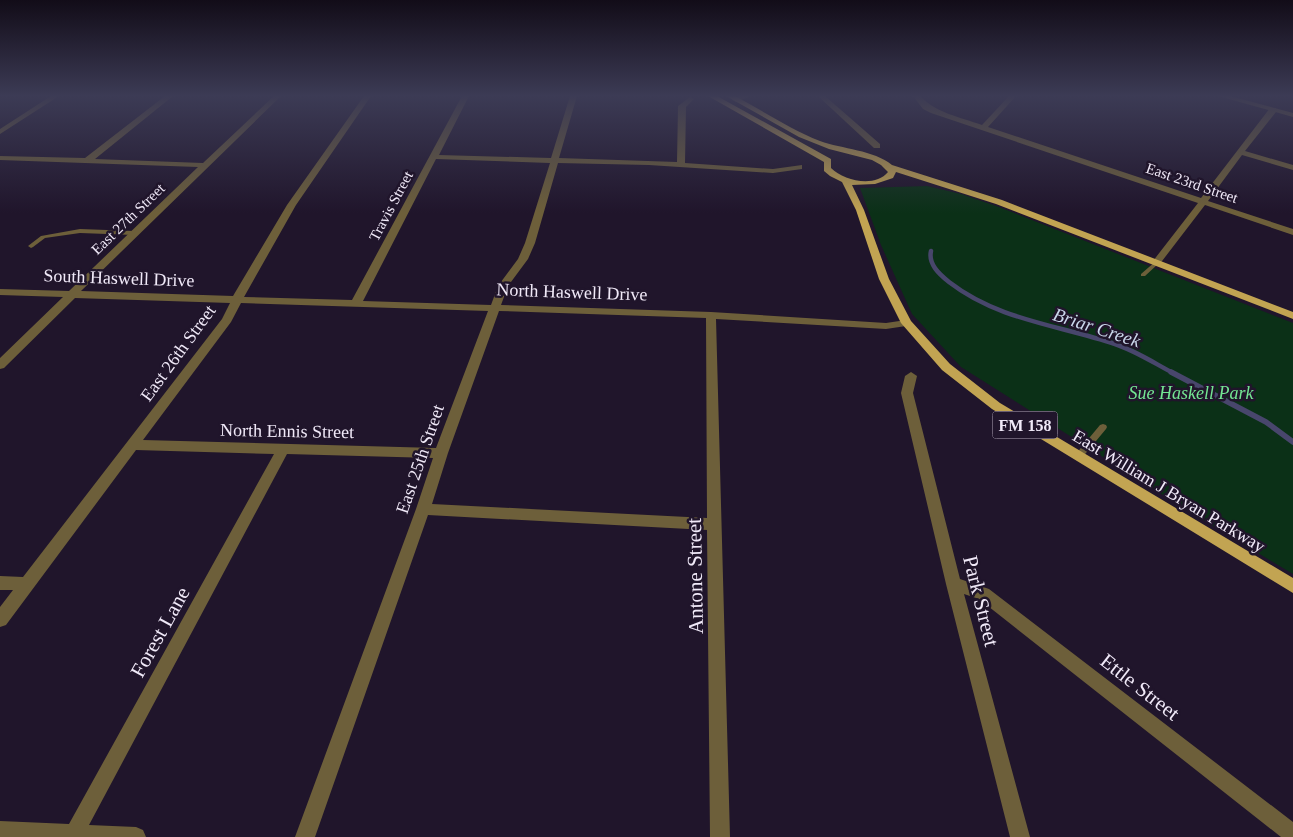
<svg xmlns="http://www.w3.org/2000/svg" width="1293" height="837" viewBox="0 0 1293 837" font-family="Georgia,serif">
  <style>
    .green { fill: #0b3017 }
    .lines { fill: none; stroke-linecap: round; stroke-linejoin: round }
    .stream-far1 { stroke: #48466c; stroke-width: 4.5 }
    .stream { stroke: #48466c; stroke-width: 5.5 }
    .service { fill: #6d5f3a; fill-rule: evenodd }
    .minor { fill: #6d5f3a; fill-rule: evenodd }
    .tertiary { fill: #6d5f3a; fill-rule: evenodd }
    .primary { fill: #c2a452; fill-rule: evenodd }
    .labels { text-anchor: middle; stroke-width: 5; stroke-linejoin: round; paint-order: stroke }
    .far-street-label { font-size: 15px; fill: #f0e9f8; stroke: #20152b }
    .shield { fill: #20152b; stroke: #b2a9ba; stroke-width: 1 }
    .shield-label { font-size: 16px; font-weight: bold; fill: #f0e9f8 }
    .street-label { font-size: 18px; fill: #f0e9f8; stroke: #20152b }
    .park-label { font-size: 18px; font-style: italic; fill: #74e693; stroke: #20152b }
    .water-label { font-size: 19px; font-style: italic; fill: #cad7eb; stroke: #20152b }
    .near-street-label { font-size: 21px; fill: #f0e9f8; stroke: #20152b }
  </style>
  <rect width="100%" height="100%" fill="#20152b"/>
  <!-- green -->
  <path class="green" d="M927,186L961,194L999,207L1293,323V574L1193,514L961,367L912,314L881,245L860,188Z"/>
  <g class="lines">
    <!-- stream-far1 -->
    <path class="stream-far1" d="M931,251C928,264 939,274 949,282C998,320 1058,325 1115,344C1136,351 1154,363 1173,373"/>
    <!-- stream -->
    <path class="stream" d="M1171,372L1266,422L1293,442"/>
    <!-- service -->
    <path class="service" d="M80,229L134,231L137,233L134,235L80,233L45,238L33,247L31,248L28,246L41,236Z
      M1156,261L1158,262V264L1145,276H1141V274Z
      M1103,424L1106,425L1107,427L1106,429L1081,459H1075L1074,457L1075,455L1100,425Z"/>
    <!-- minor -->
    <path class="minor" d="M51,96H59L0,134V129Z
      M165,96H173L95,159L203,163L274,96H281L81,291L233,296L287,205L364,96H371L296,205L244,297L352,300L462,96H469L439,155L551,158L570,96H577L559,158L677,162L678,106L690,97L694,99L686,107L685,163L773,169L802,165V169L773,173L649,165L558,163L535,243L528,259L508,286L501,305L711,312L886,323L906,320L911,323L906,326L886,329L716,319L730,837H710L707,530L428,515L315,837H295L416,509L433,458L287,454L89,825L136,827L143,830L146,837H0V821L69,824L274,454L136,450L6,625L0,627V607L13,590H0V576L23,577L222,319L230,303L75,298L4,368L0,369V358L63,297L0,295V289L69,291L198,167L0,160V156L85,158ZM436,159L550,163L525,243L518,259L498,286L491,305L363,301ZM241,303L488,311L436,448L143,440L231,322ZM499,311L706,318L707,518L432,504L448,453Z
      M740,96H751L736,102L732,100Z
      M818,96H825L880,144V148H874Z
      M913,96H920C936,113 960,117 982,125L1009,96H1016L988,127L1201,198L1270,108H1276V112L1245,151L1293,165V170L1242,155L1208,201L1293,229V235L1205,205L1159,265H1153V261L1198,203L931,113L923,109Z
      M911,372L917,376L913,393L960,579L989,589L1293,822V837H1281L979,599L964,594L1030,837H1010L946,584L901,393L905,376Z"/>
    <!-- tertiary -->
    <path class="tertiary" d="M1218,96H1230L1293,113V117Z"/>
    <!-- primary -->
    <path class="primary" d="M708,96H717L831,159V168C844,181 875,188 888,172L881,165L872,160L829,149L799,137L726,96H735C763,111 790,129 820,141C842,149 874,150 892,165L1002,200L1293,312V319L996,204L896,172L893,178L875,184L852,185L864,210L889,279L911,321L950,364L1000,403L1293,578V593L992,409L942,370L901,323L879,279L856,210L842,182L830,176L824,171V162Z"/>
  </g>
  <!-- sky -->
  <linearGradient id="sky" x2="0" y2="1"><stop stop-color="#120c18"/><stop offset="0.45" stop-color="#3c3b55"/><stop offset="1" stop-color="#3c3b55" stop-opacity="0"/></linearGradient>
  <rect width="1293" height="213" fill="url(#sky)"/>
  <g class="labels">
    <!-- far-street labels -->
    <g class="far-street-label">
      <text transform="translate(1192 183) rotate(19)" y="5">East 23rd Street</text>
      <text transform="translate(391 206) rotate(-62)" y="5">Travis Street</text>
      <text transform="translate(128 219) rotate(-44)" y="5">East 27th Street</text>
    </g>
    <!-- shield labels -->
    <rect class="shield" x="992.5" y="411.5" width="65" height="27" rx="4"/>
    <g class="shield-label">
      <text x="1025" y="431">FM 158</text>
    </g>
    <!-- street labels -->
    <g class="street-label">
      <text transform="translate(119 278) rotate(2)" y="6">South Haswell Drive</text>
      <text transform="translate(572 292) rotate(2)" y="6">North Haswell Drive</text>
      <text transform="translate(178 353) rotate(-54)" y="6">East 26th Street</text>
      <text transform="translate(287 431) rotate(1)" y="6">North Ennis Street</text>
      <text transform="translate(420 459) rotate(-71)" y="6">East 25th Street</text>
      <text transform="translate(1169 491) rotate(31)" y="6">East William J Bryan Parkway</text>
    </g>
    <!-- park labels -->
    <g class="park-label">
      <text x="1191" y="399">Sue Haskell Park</text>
    </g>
    <!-- water labels -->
    <g class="water-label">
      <text transform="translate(1097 327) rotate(18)" y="7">Briar Creek</text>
    </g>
    <!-- near-street labels -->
    <g class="near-street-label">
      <text transform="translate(695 576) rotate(-91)" y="7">Antone Street</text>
      <text transform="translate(981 601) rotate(76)" y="7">Park Street</text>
      <text transform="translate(160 632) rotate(-61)" y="7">Forest Lane</text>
      <text transform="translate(1140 687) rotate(38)" y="7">Ettle Street</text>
    </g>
  </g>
</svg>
